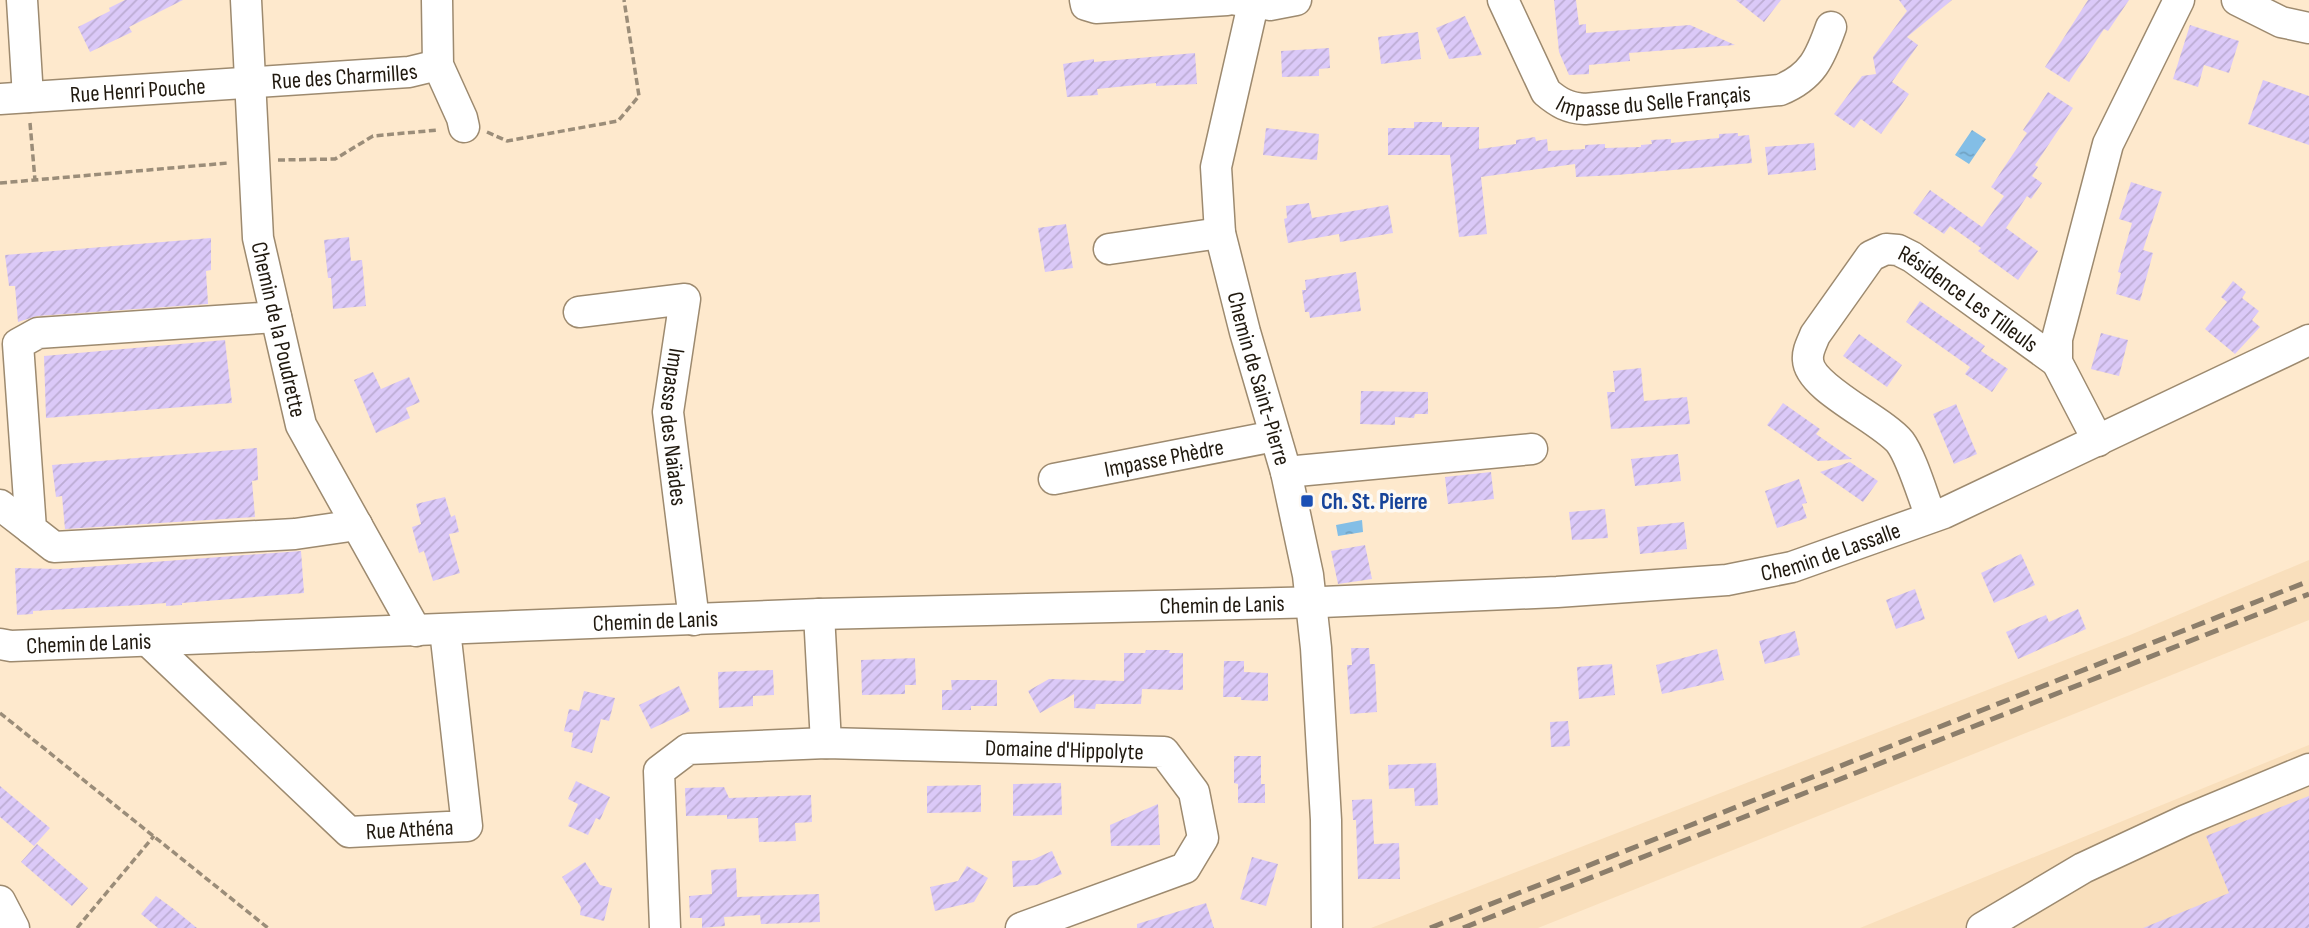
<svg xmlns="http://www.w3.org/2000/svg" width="2309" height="928" viewBox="0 0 2309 928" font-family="'Sofia Sans Condensed',sans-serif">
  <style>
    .built { fill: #f9dfbc }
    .water { fill: url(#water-ripples) }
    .building { fill: url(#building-hatch) }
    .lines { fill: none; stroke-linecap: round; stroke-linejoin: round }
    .minor-casing { stroke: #9d8a6f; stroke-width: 33 }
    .path { stroke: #9b8d79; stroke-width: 3.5; stroke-dasharray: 7 3.5; stroke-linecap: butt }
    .minor { stroke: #fff; stroke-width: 30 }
    .rail { stroke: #8c7e6b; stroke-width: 5; stroke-dasharray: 14 7; stroke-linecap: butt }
    .transit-dot { fill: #1a4fb4; stroke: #fdf9f3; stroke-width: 2.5 }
    .labels { text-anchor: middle; stroke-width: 7; stroke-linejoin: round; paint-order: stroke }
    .street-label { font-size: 23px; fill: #20190f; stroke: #fdf9f3 }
    .transit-label { font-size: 23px; font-weight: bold; fill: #164399; stroke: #fdf9f3; text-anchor: start }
  </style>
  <defs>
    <pattern id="water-ripples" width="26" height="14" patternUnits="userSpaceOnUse" patternTransform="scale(1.75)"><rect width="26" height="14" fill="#83bee6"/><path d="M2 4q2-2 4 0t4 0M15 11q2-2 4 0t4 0" fill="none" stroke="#71a3c4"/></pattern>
    <pattern id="building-hatch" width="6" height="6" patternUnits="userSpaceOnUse" patternTransform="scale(1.75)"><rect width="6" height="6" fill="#dbc9f8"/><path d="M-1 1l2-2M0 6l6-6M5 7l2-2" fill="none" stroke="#bcacd3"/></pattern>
  </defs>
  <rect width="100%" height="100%" fill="#fee9cd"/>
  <!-- built -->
  <path class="built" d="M2309,560V620L1538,928H1371L2130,635Z
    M2309,745V928H1860Z"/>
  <!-- water -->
  <path class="water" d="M1972,130L1986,139L1969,164L1955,155Z
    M1362,520L1363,532L1338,536L1336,525Z"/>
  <!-- building -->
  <path class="building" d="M125,0H183L129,27L132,32L90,52L78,27L110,11L109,8Z
    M1554,0H1576L1579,25L1586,24V33L1690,25L1735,45L1629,53L1630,61L1589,65V74L1569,75L1559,52Z
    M1736,0H1781L1764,22Z
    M1899,0H1952L1907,37L1918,45L1892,82L1909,94L1881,134L1861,119L1854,128L1834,114L1862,76L1876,74L1873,57L1907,11Z
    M2088,0H2129L2108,31L2104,29L2069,82L2045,67Z
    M1465,16L1482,55L1449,59L1436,28Z
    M2190,25L2239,41L2229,73L2204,65L2198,87L2173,79Z
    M1418,32L1421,59L1381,64L1378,37Z
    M1329,48L1330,68L1319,69V76L1282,77L1281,51Z
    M1195,53L1197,84L1156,86V83L1097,89L1098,95L1067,97L1063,64L1094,59V62Z
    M2263,80L2309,96V145L2248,124Z
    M2048,92L2073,108L2035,165L2038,167L2032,176L2042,183L2031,199L2027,196L2006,228L2038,251L2018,280L1978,251L1981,248L1950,226L1944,234L1913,213L1930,190L1982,227L2004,196L1991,187L2027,133L2023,130Z
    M1414,122H1442V127H1479V149L1516,144V140L1535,137L1536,141L1547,139L1548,151L1585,149V145L1605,144V148L1641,147V145L1652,144L1651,140L1671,139V143L1708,139L1719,138V134L1738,133V136L1749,135L1752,163L1617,175L1576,177L1575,164L1481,177L1487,234L1459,237L1450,155H1388V128H1414Z
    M1266,128L1319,134L1317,160L1263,155Z
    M1814,143L1816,170L1768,175L1765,147Z
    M2131,182L2162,192L2143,250L2153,253L2140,301L2116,294L2121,273L2118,272L2132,223L2119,219Z
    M1309,203L1312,218L1388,205L1393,233L1340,242L1339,234L1288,243L1284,219L1287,218L1286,206Z
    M1066,224L1073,268L1045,272L1038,228Z
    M349,237L351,261L362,260L366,306L333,309L331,278H328L324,240Z
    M211,238V270L206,271L208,304L37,316L18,322L15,286H9L5,255Z
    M1356,272L1361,311L1310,318L1309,312H1305L1302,290H1306L1305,280Z
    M2233,281L2246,292L2242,298L2259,311L2252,320L2260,327L2235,354L2205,329L2227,302L2221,297Z
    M1920,301L1985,346L1981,351L2008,369L1992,392L1965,374L1970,367L1906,322Z
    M2101,333L2128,340L2119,376L2091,369Z
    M1859,334L1902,365L1887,387L1843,356Z
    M225,340L232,403L46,418L44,356Z
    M1641,368L1644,401L1687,397L1690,424L1611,429L1607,392H1615L1613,371Z
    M373,372L381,389L409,377L420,402L406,408L410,418L376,433L354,380Z
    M1361,391L1428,392V414H1415L1414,418L1395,417V425L1360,424Z
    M1783,403L1820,429L1816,434L1852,459L1818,461L1767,425Z
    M1956,404L1977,454L1954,464L1933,414Z
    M257,448L258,480L252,481L255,517L65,529L62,496L56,497L52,465Z
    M1678,454L1681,481L1635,486L1631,459Z
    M1850,462L1878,481L1863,502L1820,472Z
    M1491,472L1494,499L1448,504L1445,477Z
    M1799,479L1807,503L1802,504L1807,518L1777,528L1765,491Z
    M445,497L451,517L455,515L459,532L449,534L460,573L433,581L424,551L419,553L412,527L421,524L416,504Z
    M1605,509L1608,538L1572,540L1569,512Z
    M1684,522L1687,549L1640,554L1637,527Z
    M1365,545L1372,579L1338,584L1331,551Z
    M301,551L304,593L182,603V605L166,606V603L140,605L33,611V614L17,615L15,568L60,569Z
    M2021,554L2035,585L1994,603L1981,573Z
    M1915,589L1925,619L1896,629L1886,600Z
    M2078,609L2086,629L2018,659L2006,632L2046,615L2049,622Z
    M1795,631L1800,655L1765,664L1759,641Z
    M1351,648H1369L1370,664H1375L1377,712L1350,714L1347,665H1352Z
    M1717,649L1724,680L1662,694L1656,665Z
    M1146,650H1170L1169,653H1183V690L1142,689L1141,704H1096L1095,709L1074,708V694L1040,713L1028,691L1049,679L1124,681V653H1145Z
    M915,658L916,685H905V694L862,695L861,660Z
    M1224,661H1244V672L1268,673V701L1241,700V697H1223Z
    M1612,664L1615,695L1579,699L1577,667Z
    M773,670L774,695L753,696V706L719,708L718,672Z
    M951,680H997V706H971V710H942V690H952Z
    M679,686L690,711L651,729L639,705Z
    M584,691L615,698L609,721L601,719L592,753L571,747L573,733L564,731L569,709L579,711Z
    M1568,721L1570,746L1551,747L1550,722Z
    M1234,756H1261V784H1265V803H1238V784L1234,783Z
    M1436,763L1438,805L1415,806L1414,788L1389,789L1388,765Z
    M576,781L610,797L600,820L596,818L588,835L568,826L578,804L568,799Z
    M1061,783L1062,815L1013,816V784Z
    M981,785V812L927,813V786Z
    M0,786L50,828L34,846L0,817Z
    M724,787L729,798L811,795L812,822L795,823L796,841L759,842L758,818L727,819V815L686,816L685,788Z
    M2309,796V928H2143L2229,893L2206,836Z
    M1372,799L1374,844L1399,843L1400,879H1358L1356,820H1353L1352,800Z
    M1158,804L1160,845L1111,846L1110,825Z
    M37,844L88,888L72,906L21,862Z
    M1052,851L1062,874L1037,885L1013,887L1012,861L1032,860Z
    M1252,857L1278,864L1266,906L1240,899Z
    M585,862L600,885L612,888L604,921L580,915L581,907L562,877Z
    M967,866L988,878L974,902L935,911L930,887L958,881Z
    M736,868L737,897L819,894L820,922L761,924L760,915L724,917L725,926L702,928V918H690L689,896L712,894L711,870Z
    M156,896L175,910L197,928H158L141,914Z
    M1206,903L1214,928H1137V924Z"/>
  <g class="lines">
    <defs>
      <g id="minor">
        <path d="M22,0L28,97"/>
        <path id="s1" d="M246,0L258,238L301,425L416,631"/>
        <path d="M437,0L438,65L462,118L464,127"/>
        <path d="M1085,0L1086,5L1096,8L1227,0"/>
        <path d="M1237,0L1270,5L1296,0"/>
        <path id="s2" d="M1254,0L1216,167L1220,233L1245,332L1286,472L1308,575L1316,648L1326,820L1327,928"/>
        <path id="s3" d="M1503,0L1546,92C1559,103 1568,108 1585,109L1780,90C1812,77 1820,58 1831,27"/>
        <path d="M2237,0L2281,22L2309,28"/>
        <path id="s4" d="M0,99L409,72L438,65"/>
        <path d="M1109,249L1220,233"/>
        <path id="s5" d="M579,312L685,299L668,412L694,620"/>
        <path d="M276,317L38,333L18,344L31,529L54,547L295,534L357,525"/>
        <path d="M2098,441L2057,362V339L2108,144L2179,0"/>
        <path d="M1286,472L1532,449"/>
        <path id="s6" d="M1054,479L1275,436"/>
        <path d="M0,505L31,529"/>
        <path id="s7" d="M1931,517C1923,497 1912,458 1900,442C1881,419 1809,388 1808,360C1807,351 1812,343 1815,335L1871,256L1886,249L1898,250L1912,257L2057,362"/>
        <path d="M819,614L826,743"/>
        <path id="s8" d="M148,641L349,832L467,826L445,630"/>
        <path id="s9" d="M0,644L11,646L819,614L1322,602L1557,592L1727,580L1792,567L1944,513L2309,340"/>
        <path d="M0,901L14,928"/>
        <path id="s10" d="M665,928L659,771L688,749L826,743L1164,752L1194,792L1203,838L1185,868L1021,928"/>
        <path d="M1982,928L2083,868L2186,820L2309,769"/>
      </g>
    </defs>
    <!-- minor casing -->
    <use href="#minor" class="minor-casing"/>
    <!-- path -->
    <path class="path" d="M30,123L35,180
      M487,132L507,141L618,121L639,96L624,0
      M278,160L335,159L373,136L438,130
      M0,183L228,163
      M0,713L268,928
      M77,928L154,836"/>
    <!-- minor -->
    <use href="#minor" class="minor"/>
    <!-- rail -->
    <path class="rail" d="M1430,928L2309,581
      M1463,928L2309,594"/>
  </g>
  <!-- markers -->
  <rect class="transit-dot" x="1300" y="494" width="14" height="14" rx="3.5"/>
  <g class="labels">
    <!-- street labels -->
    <g class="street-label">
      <text dy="8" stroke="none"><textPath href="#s4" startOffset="345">Rue des Charmilles</textPath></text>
      <text dy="8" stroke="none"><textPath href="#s4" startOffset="138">Rue Henri Pouche</textPath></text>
      <text dy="8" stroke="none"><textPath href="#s3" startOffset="214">Impasse du Selle Français</textPath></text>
      <text dy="8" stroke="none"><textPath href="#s7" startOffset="444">Résidence Les Tilleuls</textPath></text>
      <text dy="8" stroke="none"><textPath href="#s1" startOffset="332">Chemin de la Poudrette</textPath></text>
      <text dy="8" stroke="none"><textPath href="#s2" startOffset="388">Chemin de Saint-Pierre</textPath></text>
      <text dy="8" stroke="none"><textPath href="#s5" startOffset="236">Impasse des Naïades</textPath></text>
      <text dy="8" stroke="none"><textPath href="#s6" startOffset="112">Impasse Phèdre</textPath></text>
      <text dy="8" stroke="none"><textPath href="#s9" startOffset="1836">Chemin de Lassalle</textPath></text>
      <text dy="8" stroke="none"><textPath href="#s9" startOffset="1223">Chemin de Lanis</textPath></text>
      <text dy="8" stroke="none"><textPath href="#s9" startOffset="656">Chemin de Lanis</textPath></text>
      <text dy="8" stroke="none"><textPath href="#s9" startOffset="89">Chemin de Lanis</textPath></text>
      <text dy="8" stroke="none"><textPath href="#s10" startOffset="570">Domaine d'Hippolyte</textPath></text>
      <text dy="8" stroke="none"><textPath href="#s8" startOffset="338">Rue Athéna</textPath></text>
    </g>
    <!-- transit labels -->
    <g class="transit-label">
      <text x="1321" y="509">Ch. St. Pierre</text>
    </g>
  </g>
</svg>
